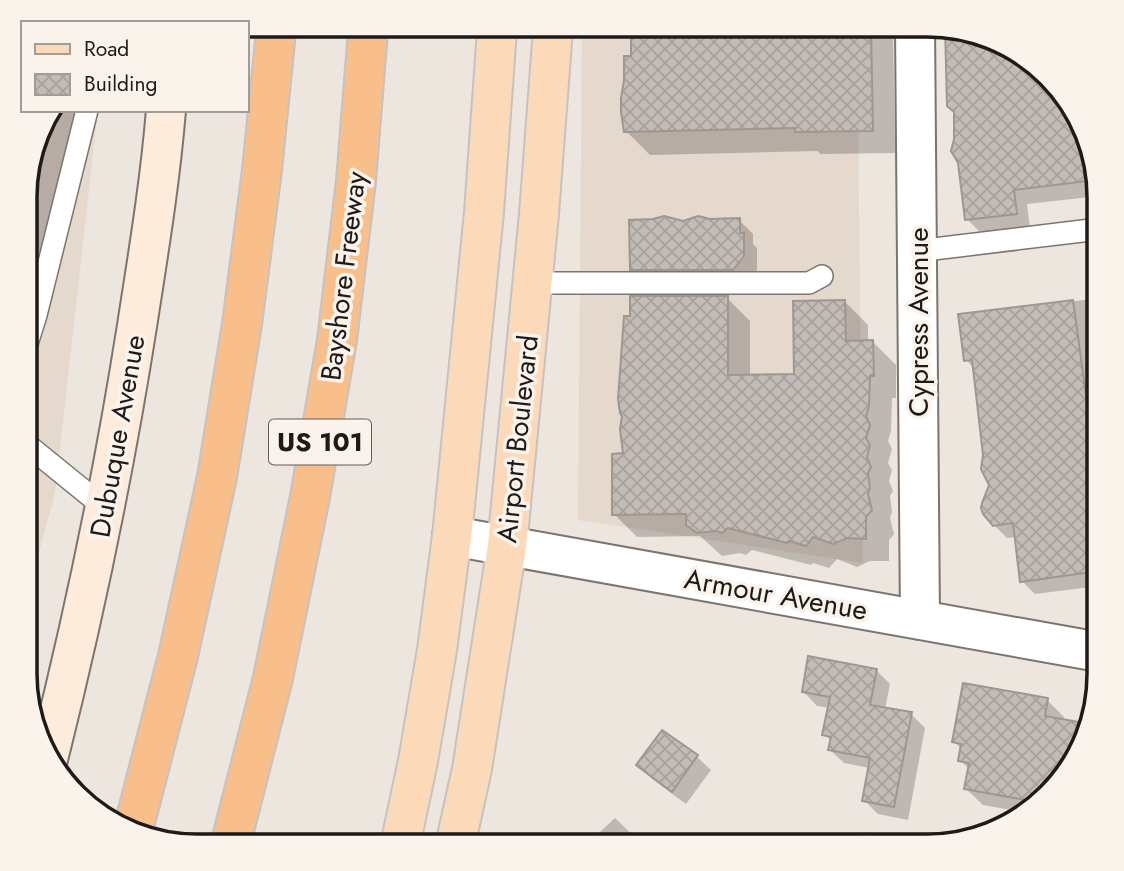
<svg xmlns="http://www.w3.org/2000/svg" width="1124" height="871" viewBox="0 0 1124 871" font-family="Jost,sans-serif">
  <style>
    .built { fill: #e5d8cc }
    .industrial { fill: url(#industrial-furrows) }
    .shadow { fill: #0003 }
    .building { fill: url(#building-cross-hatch); stroke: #9e9791; stroke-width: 2 }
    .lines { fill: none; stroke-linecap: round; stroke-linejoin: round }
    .lane-casing { stroke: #7c756f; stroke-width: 24 }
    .street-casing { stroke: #7c756f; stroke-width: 42 }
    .secondary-casing { stroke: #7c756f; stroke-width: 42 }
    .primary-casing { stroke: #c4c3c3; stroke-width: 42 }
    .highway-casing { stroke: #c4c3c3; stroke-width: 42 }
    .lane { stroke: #fff; stroke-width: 21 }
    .street { stroke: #fff; stroke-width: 38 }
    .secondary { stroke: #fdecdc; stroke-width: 38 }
    .primary { stroke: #fbd9b9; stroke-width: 38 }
    .highway { stroke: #f8bf8a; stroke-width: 38 }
    .labels { text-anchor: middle; stroke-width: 7; stroke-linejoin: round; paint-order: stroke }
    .shield { fill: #faf3ec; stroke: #5f5b58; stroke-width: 2 }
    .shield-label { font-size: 26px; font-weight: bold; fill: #1d1a18 }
    .street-label { font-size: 28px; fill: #1d1a18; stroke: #faf3ec }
    .rim { fill: none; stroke: #1d1a18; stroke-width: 3.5 }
  </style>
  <defs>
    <pattern id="industrial-furrows" width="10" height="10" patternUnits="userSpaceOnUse" patternTransform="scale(1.75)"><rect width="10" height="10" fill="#e5d8cc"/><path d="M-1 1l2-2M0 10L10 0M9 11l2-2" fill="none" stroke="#c4b9ae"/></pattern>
    <pattern id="building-cross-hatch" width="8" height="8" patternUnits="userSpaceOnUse" patternTransform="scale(1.75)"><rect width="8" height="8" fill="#c3bcb6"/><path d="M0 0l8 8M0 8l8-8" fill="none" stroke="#a7a19c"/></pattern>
  </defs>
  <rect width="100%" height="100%" fill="#ede6df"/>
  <!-- built -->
  <path class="built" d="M857,26L863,563L578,520L582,29Z
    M48,110H98L55,493L25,605L26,173Z"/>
  <!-- industrial -->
  <path class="industrial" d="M862,832L904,835L948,843L928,846H869Z"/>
  <!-- shadow -->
  <path class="shadow" d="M887,25L893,32L895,153L821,154L817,151L650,155L626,131L633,58V28Z
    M1041,67L1082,121L1099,196L1027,204L1030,228L982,234L967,219Z
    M48,110H82L32,300L26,298V173Z
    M739,220L753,234V244L757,248V270L747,283H645L631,269L684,223Z
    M727,298L750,321V376H796L845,302L868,325V342H873L896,365V398H892L891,431L888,441L892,449L888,463L892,470L889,481L893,491L890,496L892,512L890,518L894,534L889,540V561H870L857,567L837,559L829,568L813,563L811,565L752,550L746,555L740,553L722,556L700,536L637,537L614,514L625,455Z
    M1099,298V586L1035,594L1022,581L1017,537L1007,538L994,525L990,485L985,455L975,369L966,360L960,316Z
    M876,670L890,684L885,709L911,714L925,728L908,820L878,814L864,800L870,768L844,763L830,750L832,742L824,734L830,708L817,706L804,692Z
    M1047,700L1064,717L1063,722L1090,726L1086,741L1057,788L1023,812L983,805L966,789L969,769L960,760L962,750L954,741Z
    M663,732L697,757L711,770L686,804L652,779L638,765Z
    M615,818L642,844L645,846L586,845Z"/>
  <!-- building -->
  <path class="building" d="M871,26L873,131L795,132V128L624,132L621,112V98L624,80V56H631V28Z
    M945,26L993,37L1041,67L1082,121L1096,180L1014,190L1017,214L965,220L958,163L951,151L954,139V112L947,106Z
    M664,216L683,221L698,216L710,219L740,218V233H744V256L733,270H630L629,220L653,219Z
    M630,296H728V375L794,374L793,301L845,300L846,341L873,340L874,376H870L869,407L866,416L870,425L866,438L870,445L867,457L871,467L868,473L870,488L868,494L872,510L866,517V539L847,538L833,544L813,537L806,546L789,541L787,543L728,528L722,533L716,531L697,533L686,525V514L612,515V454L623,453L620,429L622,417L620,413L618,399L624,316H630Z
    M1073,300L1086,396H1090L1094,435L1099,434V571L1020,582L1013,523L993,526L983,514L981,508L982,503L989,485L981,469L983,455L972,360L964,361L958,314Z
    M808,656L877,669L870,705L912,712L894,807L862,801L870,758L828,750L831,737L822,735L830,697L802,692Z
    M963,683L1048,698L1045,716L1090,724L1086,741L1057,788L1037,802L964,789L969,763L958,761L961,744L952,742Z
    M662,730L698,755L672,792L636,765Z"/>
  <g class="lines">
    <defs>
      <path id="lane" d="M917,251L1099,229
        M533,283H809L822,276
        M26,347L36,315L87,110
        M25,443L105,508"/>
      <path id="street" d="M915,25L920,620
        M452,536L1099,652"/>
      <path id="secondary" d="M48,759C84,616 114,472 137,326C148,255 160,183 166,110"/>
      <path id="primary" d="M400,846L418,761L437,650L452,536L484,212L497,30
        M455,846L472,769L507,546L539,214L553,29"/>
      <path id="highway" d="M132,834L178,656L217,477L242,324L262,170L276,32
        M230,846L273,678L310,497L337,340L356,181L368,31"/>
    </defs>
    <!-- lane casing -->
    <use href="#lane" class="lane-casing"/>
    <!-- street casing -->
    <use href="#street" class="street-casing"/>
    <!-- secondary casing -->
    <use href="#secondary" class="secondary-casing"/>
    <!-- primary casing -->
    <use href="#primary" class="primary-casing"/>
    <!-- highway casing -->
    <use href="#highway" class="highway-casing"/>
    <!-- lane -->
    <use href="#lane" class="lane"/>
    <!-- street -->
    <use href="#street" class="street"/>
    <!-- secondary -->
    <use href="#secondary" class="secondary"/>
    <!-- primary -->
    <use href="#primary" class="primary"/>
    <!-- highway -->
    <use href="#highway" class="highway"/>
  </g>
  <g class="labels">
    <!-- shield labels -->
    <rect class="shield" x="269" y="419.5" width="102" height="45" rx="5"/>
    <g class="shield-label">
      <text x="320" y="451">US 101</text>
    </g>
    <!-- street labels -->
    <g class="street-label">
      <text transform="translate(343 276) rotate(-83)" y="10">Bayshore Freeway</text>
      <text transform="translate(918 322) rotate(-90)" y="10">Cypress Avenue</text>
      <text transform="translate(117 436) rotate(-80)" y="10">Dubuque Avenue</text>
      <text transform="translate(517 439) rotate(-84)" y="10">Airport Boulevard</text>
      <text transform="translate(776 594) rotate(10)" y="10">Armour Avenue</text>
    </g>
  </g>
  <!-- crop -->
  <path d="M0 0H1124V871H0ZM197 37H927A160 160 0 0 1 1087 197V674A160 160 0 0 1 927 834H197A160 160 0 0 1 37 674V197A160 160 0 0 1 197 37Z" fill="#faf3ec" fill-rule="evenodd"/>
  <path class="rim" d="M197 37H927A160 160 0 0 1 1087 197V674A160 160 0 0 1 927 834H197A160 160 0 0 1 37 674V197A160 160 0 0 1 197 37Z"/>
  <!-- legend -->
  <rect x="21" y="21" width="228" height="91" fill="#faf3ec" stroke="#a29c97" stroke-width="2"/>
  <rect x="35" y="44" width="35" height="10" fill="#fbd9b9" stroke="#a29c97" stroke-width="2"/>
  <text x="84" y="56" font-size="21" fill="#1d1a18">Road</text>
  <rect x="35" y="74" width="35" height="21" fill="url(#building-cross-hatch)" stroke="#a29c97" stroke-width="2"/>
  <text x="84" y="91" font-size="21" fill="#1d1a18">Building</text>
</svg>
